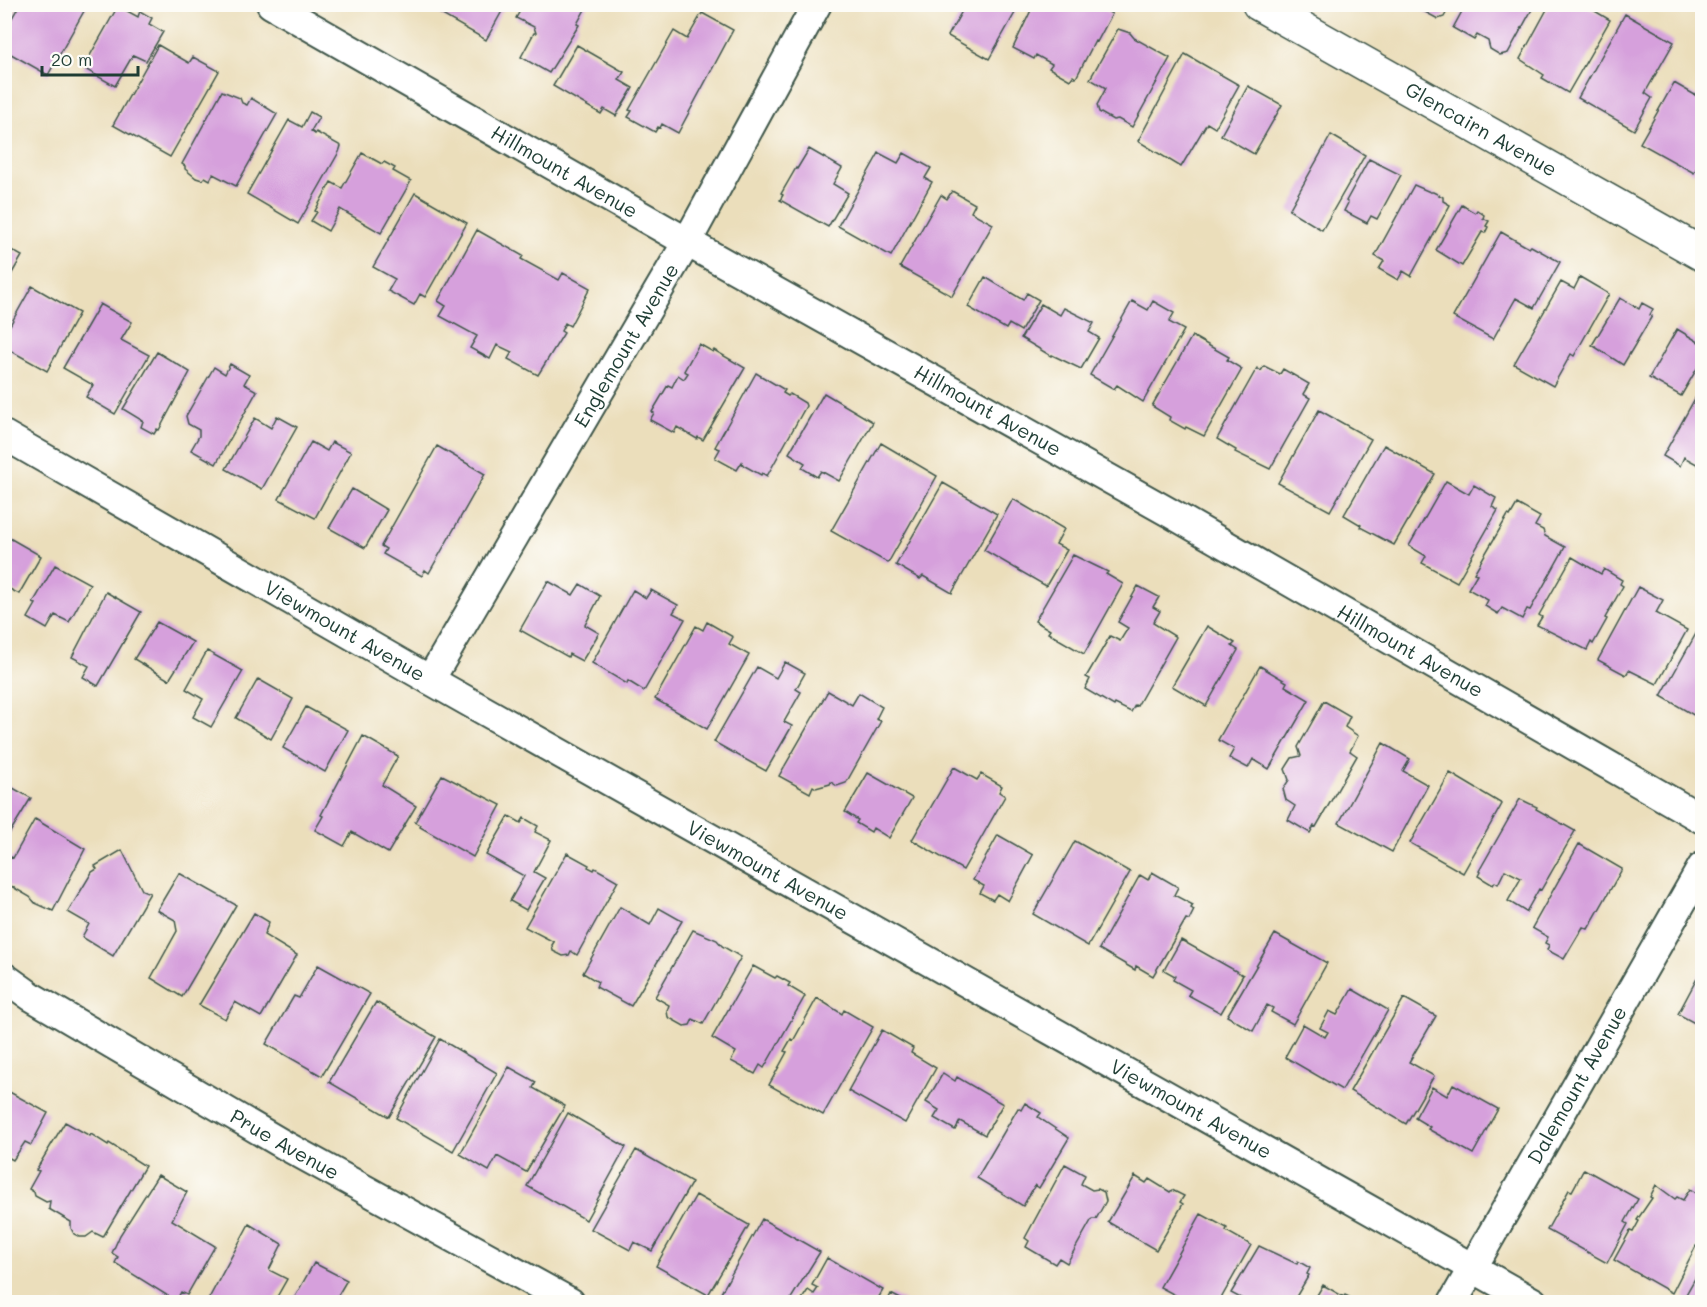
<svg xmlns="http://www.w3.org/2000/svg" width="1707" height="1307" viewBox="0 0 1707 1307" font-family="Mali,sans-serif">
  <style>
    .building { fill: #d6a0dc }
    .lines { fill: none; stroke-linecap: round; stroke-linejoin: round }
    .minor-casing { stroke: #3e5548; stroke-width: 32 }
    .tertiary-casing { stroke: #3e5548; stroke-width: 36 }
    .minor { stroke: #fff; stroke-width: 28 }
    .tertiary { stroke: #fff; stroke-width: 33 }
    .labels { text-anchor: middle; stroke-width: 4.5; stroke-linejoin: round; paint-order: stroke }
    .street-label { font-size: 20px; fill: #1f3d34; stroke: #fdfcf7 }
  </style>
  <rect width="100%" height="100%" fill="#fdfcf7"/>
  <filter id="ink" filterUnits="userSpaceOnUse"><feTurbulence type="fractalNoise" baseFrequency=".0167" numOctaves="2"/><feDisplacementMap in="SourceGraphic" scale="12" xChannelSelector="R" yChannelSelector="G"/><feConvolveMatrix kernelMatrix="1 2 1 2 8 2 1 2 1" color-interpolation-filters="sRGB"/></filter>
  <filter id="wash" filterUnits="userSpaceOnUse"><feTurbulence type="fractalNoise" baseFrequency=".008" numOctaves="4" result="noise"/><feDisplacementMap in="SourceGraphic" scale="24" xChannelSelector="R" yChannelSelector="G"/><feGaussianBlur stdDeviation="1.35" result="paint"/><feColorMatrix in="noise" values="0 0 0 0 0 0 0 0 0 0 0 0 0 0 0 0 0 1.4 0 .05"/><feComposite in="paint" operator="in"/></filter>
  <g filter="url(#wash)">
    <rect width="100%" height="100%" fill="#ebdebb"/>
    <g id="blocks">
      <!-- building -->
      <path class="building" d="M20,4H88L48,75L4,50V32Z
        M441,4H506L486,40L437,12Z
        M524,4H588L577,24L579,25L549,73L521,57L534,33H536L534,27L516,18Z
        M966,4H1020L989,59L948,36Z
        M1034,4H1096L1112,14L1097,42L1095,41L1076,78L1073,76L1070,80L1049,68L1052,64L1036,55L1034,59L1013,48Z
        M1421,4H1451L1444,17L1438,19L1423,11Z
        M1466,4H1535L1508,53L1500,55L1490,49L1488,41L1477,35L1474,40L1453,28Z
        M1550,4H1590L1588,7L1610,20L1568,93L1542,78L1544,75L1520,59Z
        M118,6L138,17L140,11L152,18L149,24L163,32L146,61L133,55L115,86L83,68Z
        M702,13L733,30L678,133L662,124L660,128L658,127L655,132L628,117L632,111L629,110L674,31L687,39Z
        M1625,14L1674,42L1645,93L1652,98L1634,130L1578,98Z
        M1118,29L1130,33L1134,38L1170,58L1132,127L1118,119L1113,120L1099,112L1097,105L1106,88L1090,79Z
        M158,45L189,63L193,57L219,71L170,157L113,125Z
        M577,45L624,72L619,80L633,88L616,116L604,109L601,114L553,86Z
        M1185,54L1239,85L1215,128L1207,123L1181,167L1138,141Z
        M1674,83L1702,99V158L1694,173L1640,143Z
        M1248,86L1282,105L1254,154L1221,135Z
        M222,91L240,98L242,103L247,105L251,98L277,114L236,186L213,174L210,180L205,177L202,180L196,178L185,169V166L182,164Z
        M310,112L319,117L311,131L315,134L316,132L341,146L339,152L298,224L247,194L289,120L302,127Z
        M1331,135L1365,155L1322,230L1289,210Z
        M809,149L842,168L833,184L848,193L828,227L780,200L783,195L781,194L796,168L797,169Z
        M362,153L382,164L384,162L395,168L393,171L411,181L381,233L340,209L328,231L311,221L317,212L315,211L331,182L342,188Z
        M879,153L898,163L904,153L931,168L925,178L932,182L891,256L838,226Z
        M1369,159L1401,175L1377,219L1371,216L1367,223L1344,211L1348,203L1346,201Z
        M1414,185L1430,192H1433L1443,197V201L1450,205L1411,276L1403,271L1398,280L1379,269L1384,261L1375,256Z
        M952,191L975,204L971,212L993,224L952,296L900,267L941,195L947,199Z
        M415,193L467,223L425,297L420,294L414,305L388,291L395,279L373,267Z
        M1462,205L1475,213L1477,210L1484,215L1483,218L1489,221L1486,226L1488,227L1485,233L1482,232L1462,266L1436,250Z
        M477,230L523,256L521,259L559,280L563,273L590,288L570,326L565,323L561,331L564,333L538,375L508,359L512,352L497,345L490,359L470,348L477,336L440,316L446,306L438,301Z
        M1501,232L1529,248L1531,246L1560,262L1534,308L1516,298L1493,339L1453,317Z
        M4,246L22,256L4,287Z
        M985,277L1023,300L1027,293L1039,300L1021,331L1009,324L1006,329L968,307Z
        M1580,277L1609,294L1574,356L1571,354L1553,386L1514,364L1561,282L1574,289Z
        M32,286L79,313L47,371L4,347V336Z
        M1620,298L1639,309L1642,303L1653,309L1650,315L1652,316L1623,365L1592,345Z
        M1132,301L1148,310L1153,301L1174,313L1169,322L1184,330L1143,402L1117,385L1114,389L1090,375Z
        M100,304L132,322L121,340L149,355L115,414L86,397L93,385L63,368Z
        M1041,304L1060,315L1064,308L1094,323L1089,332L1099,338L1081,369L1052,355L1051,356L1021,338Z
        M1677,329L1702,344V360L1681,396L1649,378Z
        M1192,336L1229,357L1227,360L1242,369L1204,436L1186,427L1185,429L1169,420L1170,417L1152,406Z
        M699,344L713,352L714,350L745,368L703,440L698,437L697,439L677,427L674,433L650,420L654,413L652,412L668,385L672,387L678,375L684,379L688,373L684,371Z
        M157,352L190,372L159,430L157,429L154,434L141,427L143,421L123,409Z
        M230,364L249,375L244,384L257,391L216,464L191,450L199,436V430L188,424L186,416L214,367L225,374Z
        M1264,366L1280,374L1283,369L1309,384L1303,394L1310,398L1270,469L1235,452L1236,450L1217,439L1257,368L1261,371Z
        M756,373L785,390L783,393L788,396L790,394L805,403L806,406L767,476L762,473L761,475L743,465L742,462L737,470L715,458L720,449L715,447Z
        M1702,386V467L1684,457L1680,466L1663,456Z
        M824,393L873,422L839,481L821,471L817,477L802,468L805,463L789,453Z
        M1319,410L1371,439L1330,511L1278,483Z
        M277,416L297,427L262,489L226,469L255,418L271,428Z
        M311,442L327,451L332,442L351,452L315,518L279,499Z
        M881,443L937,476L888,563L831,531Z
        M1384,445L1435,474L1394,545L1360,527L1361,525L1344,515Z
        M437,446L485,474L429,573L425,570L422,576L383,554L386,549L381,546Z
        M1446,481L1469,494L1474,485L1496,498L1492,507L1498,510L1457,582L1422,563L1426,556L1409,546Z
        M943,483L997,514L952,593L923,576L920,579L896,565Z
        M352,489L387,510L365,548L329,528Z
        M1013,499L1064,529L1056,544L1067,550L1046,586L984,550Z
        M1517,504L1540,517L1535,526L1543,530L1545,536L1565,547L1530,610L1527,609L1522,619L1502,608L1498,614L1485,606L1488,600L1468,589L1477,574L1474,573L1508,515L1510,516Z
        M6,536L41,556L19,594L4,586V539Z
        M1073,555L1108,572L1106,574L1123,584L1084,654L1048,633L1050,630L1035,621Z
        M1572,557L1601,574L1604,569L1622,580L1620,584L1623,586L1605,618L1607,619L1593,644L1591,642L1587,650L1537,625L1542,617L1539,615Z
        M55,565L90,584L69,622L55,615L47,629L28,618L36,604L33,603Z
        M548,581L573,595L580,584L600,596L585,625L599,633L582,661L569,654L568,657L520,630Z
        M1138,586L1159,597L1153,607L1160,611L1153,623L1176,637L1137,706L1135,705L1131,712L1115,704L1114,706L1085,689L1090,679L1086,677L1110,636L1120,641L1128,628L1118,622Z
        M1638,587L1663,600L1656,613L1687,630L1657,684L1629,670L1626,675L1598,660Z
        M633,590L646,598L651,590L678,605L673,613L685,619L644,691L628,681L627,684L592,663Z
        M106,592L141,612L98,686L83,677L89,666L72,657Z
        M157,622L193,642L169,680L134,659Z
        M707,622L733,637L729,644L749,655L707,729L655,699L696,626L703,630Z
        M1702,623V720L1661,696Z
        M1207,626L1235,643L1232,646L1238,650L1206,706L1172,686Z
        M207,651L243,671L211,727L193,717L203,699L186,689Z
        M785,662L805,673L796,689L801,692L784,722L792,726L766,771L714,742L757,667L776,678Z
        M1260,666L1287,682L1285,686L1309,700L1269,769L1253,759L1248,768L1229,758L1234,749L1218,740Z
        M258,679L293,699L271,739L236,718Z
        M828,691L852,705L859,693L882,707L876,719L881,721L846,783L837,786L831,782L830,784L816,788L813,786L810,793L779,776Z
        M1324,701L1350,716L1345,727L1358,736L1350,751L1357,756L1316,827L1314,826L1310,833L1288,820L1295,806L1286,800L1283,789L1289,780L1285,769L1292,758L1301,756L1298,747Z
        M306,707L348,730L325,772L283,748Z
        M363,736L398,756L382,785L416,806L388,853L352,832L344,846L315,830L323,816L321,815Z
        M1383,743L1410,759L1403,771L1428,785L1392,852L1339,823Z
        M954,767L977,780L981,774L1002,786L999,792L1005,796L963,870L912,840Z
        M868,773L912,798L889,838L873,828L871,832L856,823L858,820L845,812Z
        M1450,773L1502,804L1463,873L1410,843Z
        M442,775L501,805L473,857L420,827L421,825L415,822Z
        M4,783L31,798L4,842Z
        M1520,799L1537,807L1536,809L1575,831L1541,890L1539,889L1526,912L1508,901L1521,878L1505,870L1498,884L1495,882L1493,885L1478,876L1480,872L1479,871Z
        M509,816L521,823L524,818L538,826L535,832L551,840L534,872L545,878L526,910L510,901L524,876L486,855Z
        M35,819L85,849L53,911L35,903L30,897L4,882V867L11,857L13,858Z
        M998,835L1033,855L1008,901L997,894L993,900L980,893L984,886L973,880Z
        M1075,841L1130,872L1088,946L1033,914Z
        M1579,844L1622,869L1588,929L1583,927L1564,959L1547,950L1549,945L1545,943L1548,937L1532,928Z
        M122,850L142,890L150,893L113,956L82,937L89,924L68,912L92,872L97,869L95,866Z
        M567,853L589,865L588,867L594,870L595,868L618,881L577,955L571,951L569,955L563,956L553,951L552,945L554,942L525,927Z
        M1152,872L1178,887L1174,895L1193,905L1191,908L1194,910L1189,920L1186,919L1153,976L1136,966L1135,970L1099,949L1140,875L1148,880Z
        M179,873L236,905L182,997L151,978L177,931L175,920L157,910Z
        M620,907L650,925L659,908L682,921L631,1006L596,987L598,982L583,973Z
        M254,913L269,922L264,935L297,955L261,1017L235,1002L225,1019L199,1005Z
        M693,930L717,940L722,946L741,957L703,1024L693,1019L690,1025L684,1026L668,1017L667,1011L669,1005L655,997Z
        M1275,934L1327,963L1293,1024L1271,1012L1273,1008L1267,1005L1253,1031L1227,1016Z
        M1181,940L1243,975L1221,1013L1188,995L1191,990L1173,980L1175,976L1164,970Z
        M318,965L370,994L322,1076L266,1044L294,996L299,998Z
        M753,966L775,978L777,976L790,983L788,986L805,996L764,1068L760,1065L755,1074L731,1061L736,1052L712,1038Z
        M1702,969V1027L1678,1014Z
        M1352,989L1388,1010L1342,1090L1285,1057L1303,1024L1325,1037L1328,1032L1320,1028L1329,1011L1337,1015Z
        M817,998L842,1014L844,1010L873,1027L823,1115L769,1085L787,1052L784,1051L791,1039L793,1041Z
        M1404,998L1436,1016L1409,1062L1434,1076L1406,1124L1350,1091Z
        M376,1002L436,1037L389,1117L329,1082Z
        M882,1030L913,1048L911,1053L936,1068L905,1123L848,1091Z
        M440,1039L497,1073L453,1151L396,1118Z
        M509,1067L536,1082L533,1088L565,1106L526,1172L497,1156L489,1171L460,1154Z
        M943,1073L955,1081L957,1077L1003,1104L985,1135L960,1121L955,1130L934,1118L939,1110L926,1102Z
        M1453,1084L1498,1109L1473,1154L1428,1129L1430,1127L1415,1118L1432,1087L1447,1096Z
        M4,1089L48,1113L31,1145L25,1142L13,1160L4,1155Z
        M1025,1103L1041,1113L1038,1117L1069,1138L1039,1188L1035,1185L1023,1206L977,1178L1018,1108L1021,1110Z
        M568,1113L626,1147L586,1220L527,1186Z
        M65,1122L90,1136L91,1134L108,1145L109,1143L145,1166L103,1237L93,1232L86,1237H80L74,1234L71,1228V1222L49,1209L50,1201L46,1202L35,1196L34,1192L29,1189L39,1171L36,1170Z
        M636,1150L692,1182L652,1251L634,1242L630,1250L591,1229Z
        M1065,1164L1085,1175L1081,1184L1092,1190L1098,1189L1104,1192L1106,1201L1096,1219H1092L1067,1263L1059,1258L1055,1264L1026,1247L1029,1241L1025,1238Z
        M1584,1169L1638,1199L1625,1222L1628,1224L1607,1263L1547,1230L1569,1190L1572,1191Z
        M158,1175L187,1192L172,1220L215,1246L187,1295L181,1292L176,1301L115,1263L118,1257L112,1253L120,1235Z
        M1135,1176L1146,1183L1149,1179L1170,1192L1172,1190L1184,1196L1180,1202L1183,1204L1156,1250L1108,1222Z
        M1656,1185L1675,1199L1677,1197L1683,1200L1690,1189L1702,1197V1240L1698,1248L1696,1246L1672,1293L1614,1260L1630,1231L1633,1232L1639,1221L1637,1220L1652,1198L1650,1197Z
        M696,1195L749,1225L708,1295L656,1266Z
        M1201,1214L1227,1228L1226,1231L1251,1245L1219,1302H1188L1160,1287Z
        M762,1219L820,1252L790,1300L796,1302H722L717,1300Z
        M249,1224L282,1244L269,1270L287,1279L274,1302H207Z
        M1259,1246L1297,1264L1298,1261L1310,1268L1307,1274L1309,1275L1293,1302H1248L1231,1293Z
        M827,1258L883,1290L876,1302H800L808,1290L814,1294L818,1288L812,1285Z
        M314,1263L347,1280L334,1302H292Z
        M1702,1266V1302H1692L1684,1298Z
        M1323,1285L1344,1297L1345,1295L1359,1302H1313Z
        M891,1294L906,1302H887Z"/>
    </g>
  </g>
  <g filter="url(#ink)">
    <use href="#blocks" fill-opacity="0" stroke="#3e5548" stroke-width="1.5"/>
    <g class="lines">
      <defs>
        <g id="minor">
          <path id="s1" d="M271,4L687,242L1172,514L1702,819"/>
          <path id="s2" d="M4,435L430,680L1533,1302"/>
          <path id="s3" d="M430,680L687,242L817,4"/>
          <path id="s4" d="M4,977L32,997L286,1146L570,1302"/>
          <path id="s5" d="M1453,1302L1702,867"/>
        </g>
        <g id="tertiary">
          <path id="s6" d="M1259,4L1702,254"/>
        </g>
      </defs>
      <!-- minor casing -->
      <use href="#minor" class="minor-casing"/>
      <!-- tertiary casing -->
      <use href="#tertiary" class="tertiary-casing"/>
      <!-- minor -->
      <use href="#minor" class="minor"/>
      <!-- tertiary -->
      <use href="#tertiary" class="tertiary"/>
    </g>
  </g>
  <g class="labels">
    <!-- street labels -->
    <g class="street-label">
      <text dy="7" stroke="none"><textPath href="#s6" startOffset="255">Glencairn Avenue</textPath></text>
      <text dy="7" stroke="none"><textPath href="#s1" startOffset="338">Hillmount Avenue</textPath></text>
      <text dy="7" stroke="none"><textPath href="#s3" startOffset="388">Englemount Avenue</textPath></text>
      <text dy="7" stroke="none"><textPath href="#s1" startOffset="824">Hillmount Avenue</textPath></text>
      <text dy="7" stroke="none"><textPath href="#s2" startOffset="393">Viewmount Avenue</textPath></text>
      <text dy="7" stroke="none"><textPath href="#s1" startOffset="1310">Hillmount Avenue</textPath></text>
      <text dy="7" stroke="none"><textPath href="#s2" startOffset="879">Viewmount Avenue</textPath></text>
      <text dy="7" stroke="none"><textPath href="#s5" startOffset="250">Dalemount Avenue</textPath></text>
      <text dy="7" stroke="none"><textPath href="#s2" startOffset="1365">Viewmount Avenue</textPath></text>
      <text dy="7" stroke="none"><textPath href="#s4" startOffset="327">Prue Avenue</textPath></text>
    </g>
  </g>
  <!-- margin -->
  <rect width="1707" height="1307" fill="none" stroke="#fdfcf7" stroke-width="24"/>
  <!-- scale -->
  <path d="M42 66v9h96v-9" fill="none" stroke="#1f3d34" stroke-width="3"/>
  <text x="51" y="66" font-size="18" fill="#1f3d34" stroke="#fdfcf7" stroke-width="4.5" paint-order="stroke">20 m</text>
</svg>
